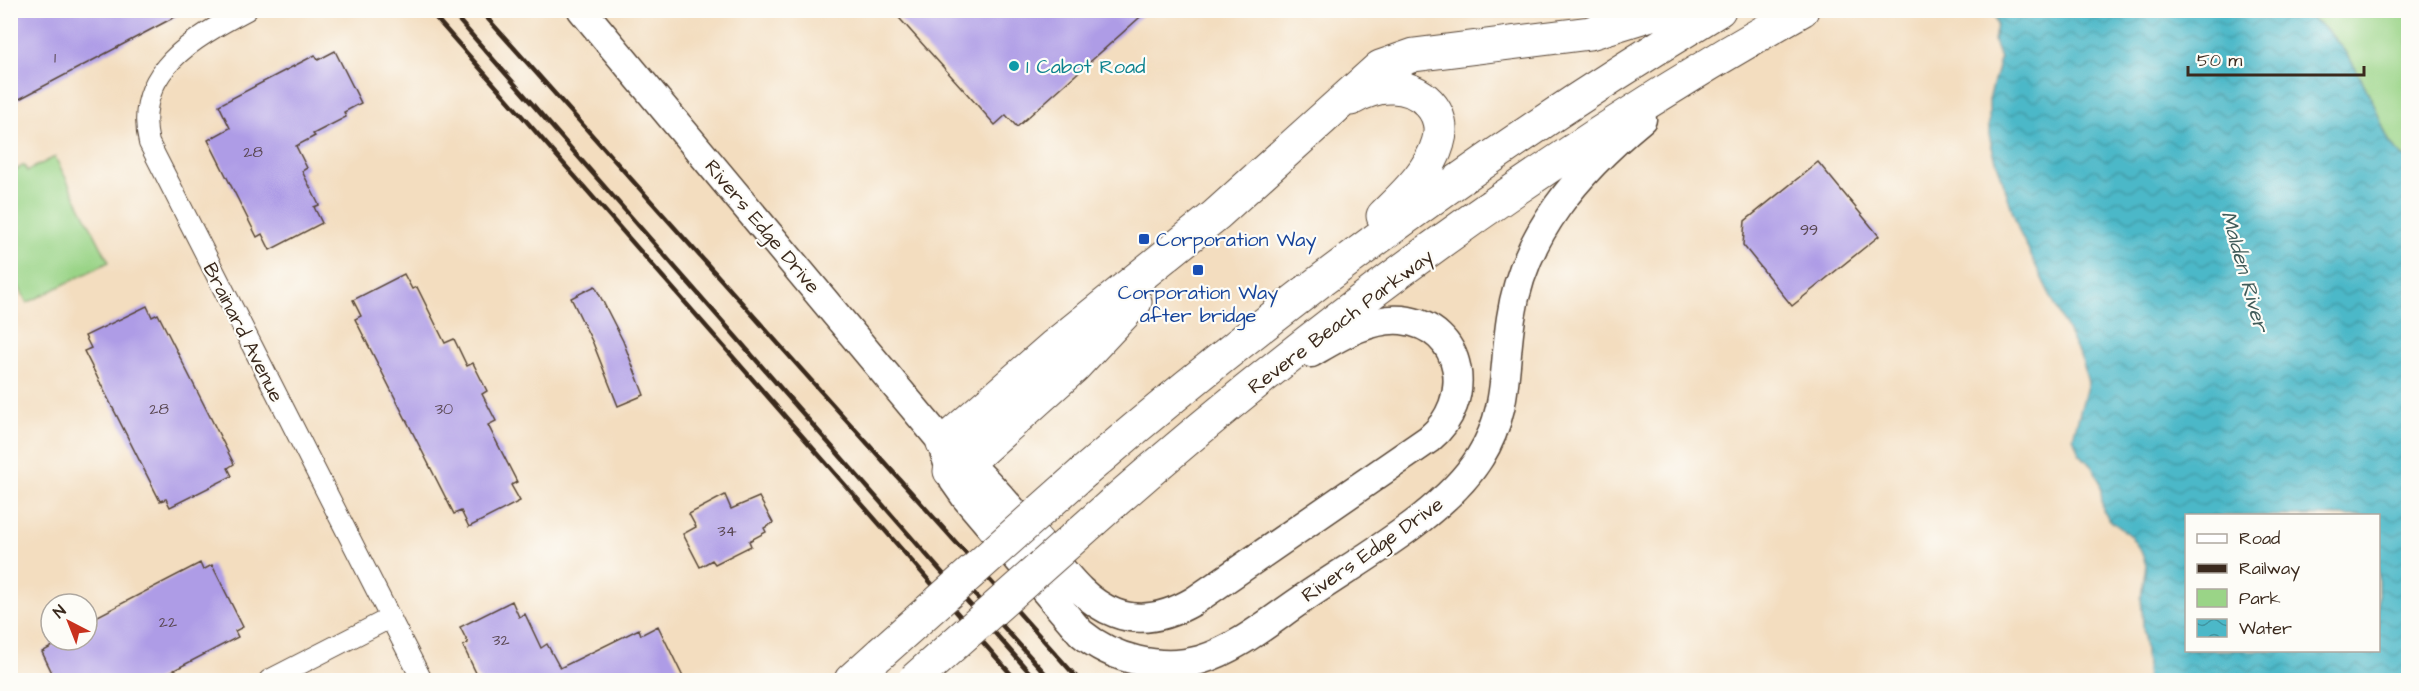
<svg xmlns="http://www.w3.org/2000/svg" width="2419" height="691" viewBox="0 0 2419 691" font-family="'Architects Daughter',sans-serif">
  <style>
    .green { fill: #9ad487; stroke: #6a7f52; stroke-width: 1.5 }
    .water { fill: url(#water-waves); stroke: #447173; stroke-width: 1.5; fill-rule: evenodd }
    .building { fill: #ae9ce6 }
    .lines { fill: none; stroke-linecap: round; stroke-linejoin: round }
    .street-casing { stroke: #574536; stroke-width: 22 }
    .secondary-casing { stroke: #574536; stroke-width: 31 }
    .highway-casing { stroke: #574536; stroke-width: 35 }
    .street { stroke: #fff; stroke-width: 20 }
    .secondary { stroke: #fff; stroke-width: 28 }
    .highway { stroke: #fff; stroke-width: 33 }
    .rail { stroke: #3b2a1e; stroke-width: 4.5 }
    .highway-bridge-casing { stroke: #574536; stroke-width: 35; stroke-linecap: butt }
    .highway-bridge { stroke: #fff; stroke-width: 33 }
    .culture-dot { fill: #0f9aa8; stroke: #fdfcf7; stroke-width: 2 }
    .transit-dot { fill: #1a4fb4; stroke: #fdfcf7; stroke-width: 2 }
    .labels { text-anchor: middle; stroke-width: 4.5; stroke-linejoin: round; paint-order: stroke }
    .number-label { font-size: 16px; fill: #584650 }
    .culture-label { font-size: 20px; fill: #0d838f; stroke: #fdfcf7; text-anchor: start }
    .street-label { font-size: 20px; fill: #3b2a1e; stroke: #fdfcf7 }
    .transit-label { font-size: 20px; fill: #164399; stroke: #fdfcf7; text-anchor: start }
    .water-label { font-size: 21px; font-style: italic; fill: #415c5a; stroke: #fdfcf7 }
  </style>
  <defs>
    <pattern id="water-waves" width="16" height="10" patternUnits="userSpaceOnUse" patternTransform="scale(1.5)"><rect width="16" height="10" fill="#4cb8c8"/><path d="M0 5q4-4 8 0t8 0" fill="none" stroke="#4096a2"/></pattern>
  </defs>
  <rect width="100%" height="100%" fill="#fdfcf7"/>
  <filter id="ink" filterUnits="userSpaceOnUse"><feTurbulence type="fractalNoise" baseFrequency=".0167" numOctaves="2"/><feDisplacementMap in="SourceGraphic" scale="12" xChannelSelector="R" yChannelSelector="G"/><feConvolveMatrix kernelMatrix="1 2 1 2 8 2 1 2 1" color-interpolation-filters="sRGB"/></filter>
  <filter id="wash" filterUnits="userSpaceOnUse"><feTurbulence type="fractalNoise" baseFrequency=".008" numOctaves="4" result="noise"/><feDisplacementMap in="SourceGraphic" scale="24" xChannelSelector="R" yChannelSelector="G"/><feGaussianBlur stdDeviation="1.35" result="paint"/><feColorMatrix in="noise" values="0 0 0 0 0 0 0 0 0 0 0 0 0 0 0 0 0 1.4 0 .05"/><feComposite in="paint" operator="in"/></filter>
  <g filter="url(#wash)">
    <rect width="100%" height="100%" fill="#f3ddbf"/>
    <!-- green -->
    <path class="green" d="M2300,11H2408V160C2387,148 2384,128 2375,107C2358,70 2338,30 2300,11Z
      M55,157L109,262L27,303L11,271V173L24,165L27,171Z"/>
    <!-- water -->
    <path class="water" d="M1994,11H2299C2338,30 2358,70 2375,107C2384,128 2387,148 2408,160V680H2147L2141,597L2146,565L2141,551L2130,535L2111,521L2103,511L2100,482L2092,467L2079,453L2073,437L2088,383L2083,363L2019,231L1993,151L1989,135V100L2000,59L1994,41L1997,25ZM2186,516H2378V650H2186Z"/>
    <g id="blocks">
      <!-- building -->
      <path class="building" d="M10,10H188L10,104Z
        M892,10H1148L1017,127L1006,115L995,125Z
        M335,51L361,103L344,112L346,117L313,134L315,136L296,146L307,168L302,171L319,205L314,207L322,223L270,250L262,234L257,237L208,140L230,128L219,105L315,55L318,60Z
        M1818,162L1879,236L1792,306L1743,245L1745,221Z
        M404,274L412,289L417,287L445,343L454,339L467,366L473,363L487,391L482,394L496,421L488,425L517,482L511,485L520,501L469,527L461,511L454,514L355,319L361,316L353,300Z
        M595,286L623,341L644,395L618,406L593,343L571,298Z
        M147,306L152,317L158,314L234,464L228,468L232,476L170,507L166,499L160,501L84,351L91,348L85,336Z
        M725,495L731,509L759,497L773,523L764,528L766,532L749,541L751,546L715,564L712,560L700,567L683,534L696,527L689,514Z
        M200,563L203,570L212,565L243,627L235,631L238,637L153,681H56L42,652L53,646L50,640H87V629L97,624L94,618Z
        M512,601L519,617L525,614L541,648L547,644L560,668L639,629L641,635L658,626L685,681H480L463,646L468,643L460,627Z"/>
    </g>
  </g>
  <g filter="url(#ink)">
    <use href="#blocks" fill-opacity="0" stroke="#574536" stroke-width="1.5"/>
    <g class="lines">
      <defs>
        <path id="street" d="M247,10C194,38 132,72 149,143L422,680
          M269,680L390,618"/>
        <path id="secondary" d="M582,10L943,443C982,471 1011,509 1042,545C1063,570 1083,601 1115,613C1143,624 1170,615 1194,601L1429,439C1475,401 1465,327 1402,320C1370,317 1337,338 1311,353
          M944,451L954,481L966,498L1081,633C1112,659 1160,671 1200,660C1237,649 1270,621 1301,600C1357,561 1444,515 1480,457C1509,411 1503,369 1511,318C1523,234 1579,171 1642,119"/>
        <path id="highway" d="M1351,99C1363,92 1376,87 1390,87C1420,86 1448,112 1438,143C1430,172 1403,196 1383,216
          M943,443L1055,345L1216,215L1380,67L1414,55L1590,33L1664,10
          M950,471L968,462L1074,367L1135,302
          M1084,472C1283,301 1494,146 1719,10
          M1112,504C1324,318 1556,149 1802,10
          M851,680L881,653"/>
      </defs>
      <!-- street casing -->
      <use href="#street" class="street-casing"/>
      <!-- secondary casing -->
      <use href="#secondary" class="secondary-casing"/>
      <!-- highway casing -->
      <use href="#highway" class="highway-casing"/>
      <!-- street -->
      <use href="#street" class="street"/>
      <!-- secondary -->
      <use href="#secondary" class="secondary"/>
      <!-- highway -->
      <use href="#highway" class="highway"/>
      <!-- rail -->
      <path class="rail" d="M429,10L1016,680
        M450,10L1036,680
        M480,10L1079,680
        M974,594L1051,680"/>
      <defs>
        <path id="highway-bridge" d="M881,653L1084,472
          M914,680L1112,504"/>
      </defs>
      <!-- highway-bridge casing -->
      <use href="#highway-bridge" class="highway-bridge-casing"/>
      <!-- highway-bridge -->
      <use href="#highway-bridge" class="highway-bridge"/>
    </g>
  </g>
  <!-- markers -->
  <circle class="culture-dot" cx="1014" cy="66" r="6"/>
  <g class="transit-dot">
    <rect x="1138" y="233" width="12" height="12" rx="3"/>
    <rect x="1192" y="264" width="12" height="12" rx="3"/>
  </g>
  <g class="labels">
    <!-- number labels -->
    <g class="number-label">
      <text x="55" y="63">1</text>
      <text x="253" y="157">28</text>
      <text x="1809" y="235">99</text>
      <text x="159" y="414">28</text>
      <text x="444" y="414">30</text>
      <text x="727" y="536">34</text>
      <text x="168" y="627">22</text>
      <text x="501" y="645">32</text>
    </g>
    <!-- culture labels -->
    <g class="culture-label">
      <text x="1026" y="73">1 Cabot Road</text>
    </g>
    <!-- street labels -->
    <g class="street-label">
      <text transform="translate(763 226) rotate(50)" y="7">Rivers Edge Drive</text>
      <text transform="translate(1340 321) rotate(-37)" y="7">Revere Beach Parkway</text>
      <text transform="translate(244 332) rotate(63)" y="7">Brainard Avenue</text>
      <text transform="translate(1372 549) rotate(-35)" y="7">Rivers Edge Drive</text>
    </g>
    <!-- transit labels -->
    <g class="transit-label">
      <text x="1156" y="246">Corporation Way</text>
      <text x="1198" y="299" text-anchor="middle">Corporation Way<tspan x="1198" dy="23">after bridge</tspan></text>
    </g>
    <!-- water labels -->
    <g class="water-label">
      <text transform="translate(2245 271) rotate(74)" y="7">Malden River</text>
    </g>
  </g>
  <!-- margin -->
  <rect width="2419" height="691" fill="none" stroke="#fdfcf7" stroke-width="36"/>
  <!-- legend -->
  <rect x="2185" y="514" width="195" height="138" fill="#fdfcf7" stroke="#afa8a0" stroke-width="1.5"/>
  <rect x="2197" y="534" width="30" height="9" fill="#ffffff" stroke="#afa8a0" stroke-width="1.5"/>
  <text x="2239" y="544" font-size="18" fill="#3b2a1e">Road</text>
  <rect x="2197" y="564" width="30" height="9" fill="#3b2a1e" stroke="#afa8a0" stroke-width="1.5"/>
  <text x="2239" y="574" font-size="18" fill="#3b2a1e">Railway</text>
  <rect x="2197" y="589" width="30" height="18" fill="#9ad487" stroke="#afa8a0" stroke-width="1.5"/>
  <text x="2239" y="604" font-size="18" fill="#3b2a1e">Park</text>
  <rect x="2197" y="619" width="30" height="18" fill="url(#water-waves)" stroke="#afa8a0" stroke-width="1.5"/>
  <text x="2239" y="634" font-size="18" fill="#3b2a1e">Water</text>
  <!-- north arrow -->
  <g transform="translate(69 622) rotate(318)"><circle r="28" fill="#fdfcf7" stroke="#afa8a0" stroke-width="1.5"/>
  <path d="M0-4.5L10 22L0 15L-10 22Z" fill="#c8321e"/>
  <text y="-9" font-size="16" font-weight="bold" text-anchor="middle" fill="#3b2a1e">N</text>
  </g>
  <!-- scale -->
  <path d="M2188 66v9h176v-9" fill="none" stroke="#3b2a1e" stroke-width="3"/>
  <text x="2197" y="66" font-size="18" fill="#3b2a1e" stroke="#fdfcf7" stroke-width="4.5" paint-order="stroke">50 m</text>
</svg>
